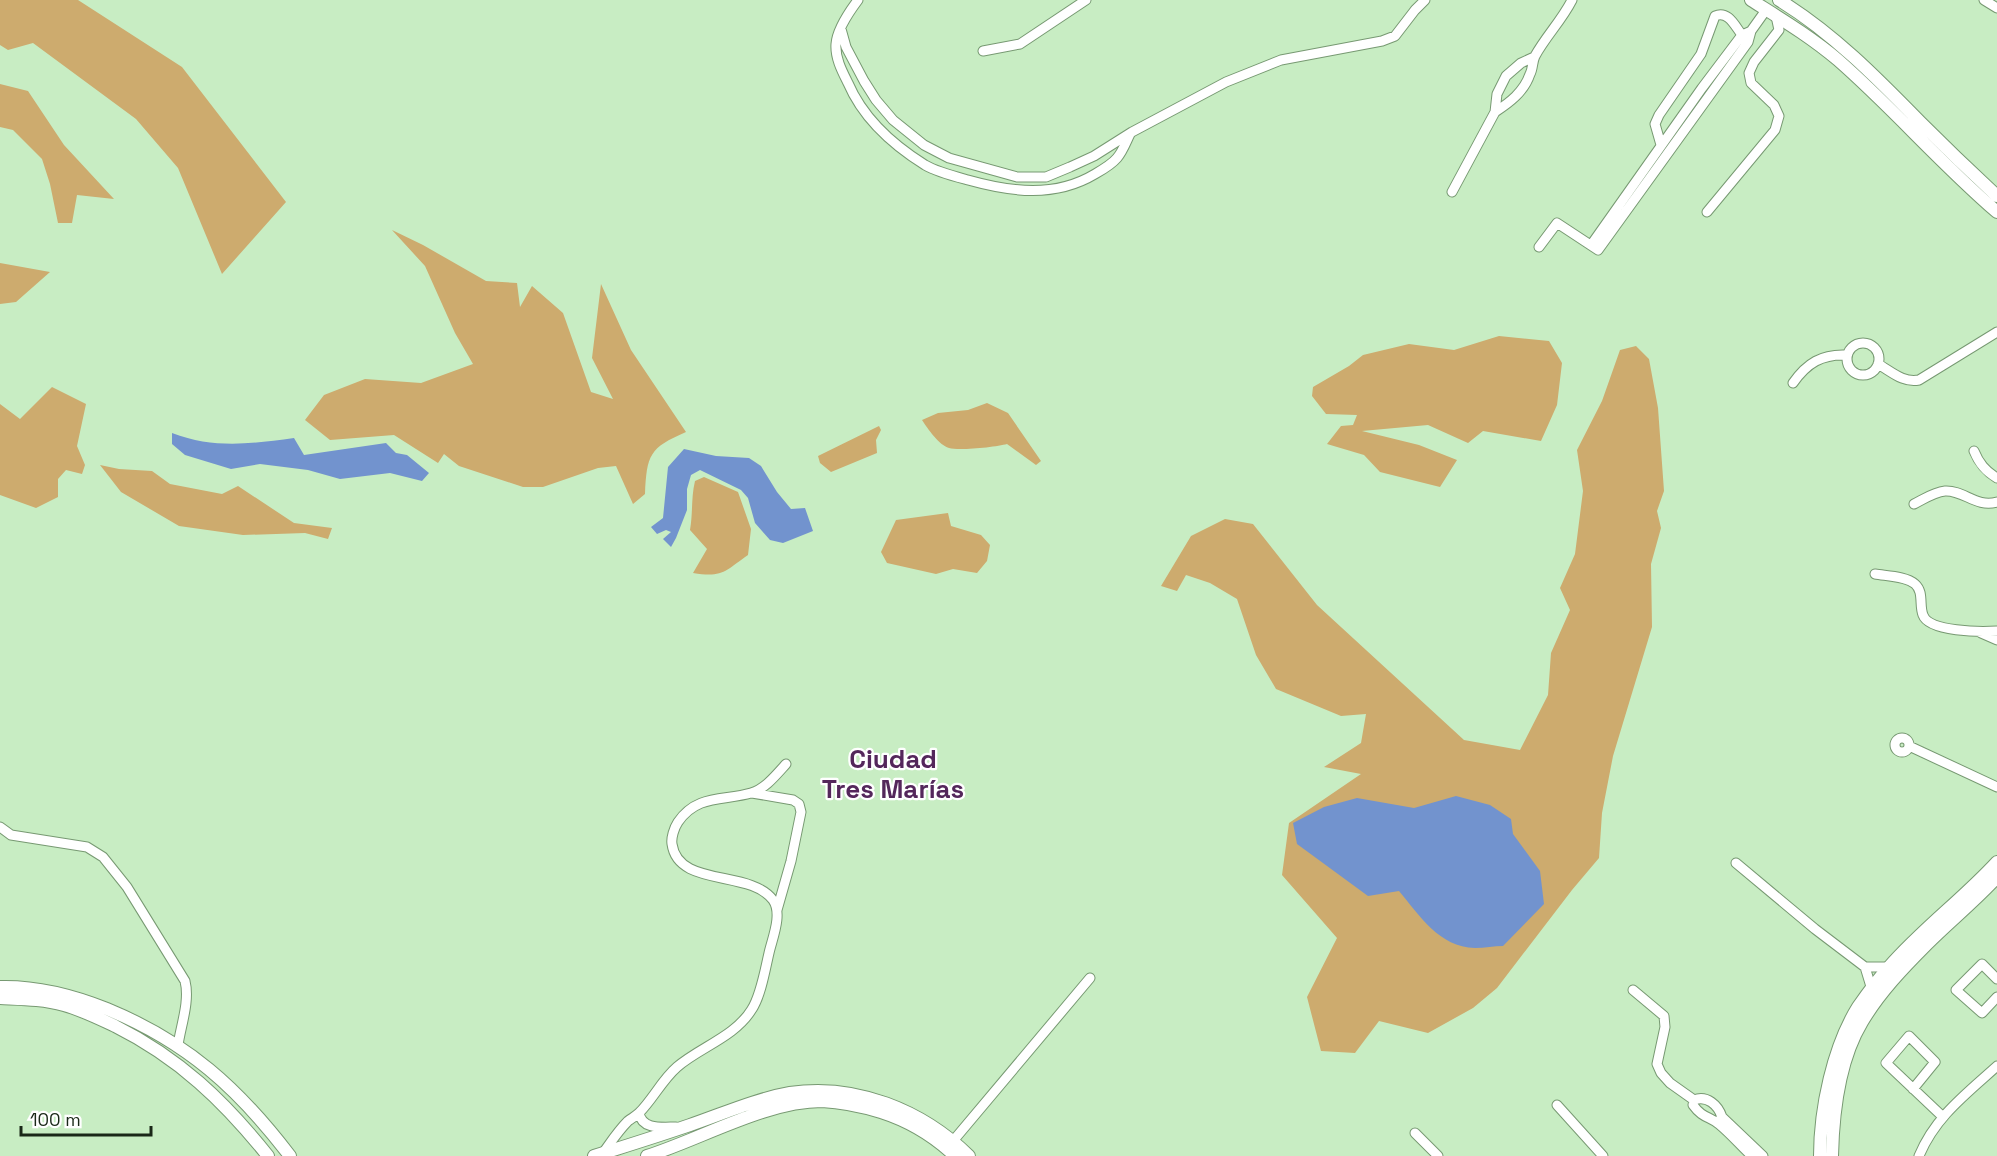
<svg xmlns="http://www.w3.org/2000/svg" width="1997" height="1156" viewBox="0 0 1997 1156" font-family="'Space Grotesk',sans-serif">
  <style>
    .green { fill: #cdab6e }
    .water { fill: #7293ce }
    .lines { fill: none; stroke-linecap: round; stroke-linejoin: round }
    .street-casing { stroke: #779972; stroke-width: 11 }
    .secondary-casing { stroke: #779972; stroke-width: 14 }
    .street { stroke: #fff; stroke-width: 9 }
    .secondary { stroke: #fff; stroke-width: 12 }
    .labels { text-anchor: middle; stroke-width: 4.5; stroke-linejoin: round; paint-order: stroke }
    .district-label { font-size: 26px; font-weight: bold; fill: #54275b; stroke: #fff }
  </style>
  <rect width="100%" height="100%" fill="#c8edc3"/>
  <!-- green -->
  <path class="green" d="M0,0H78L182,67L286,202L222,274L178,168L136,119L33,43L8,50L0,45Z
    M0,84L28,91L64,145L114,199L77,195L72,223H58L50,184L42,159L13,130L0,127Z
    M392,230L423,245L486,281L517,283L520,307L532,286L563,313L591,392L613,399L592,358L601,284L631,350L686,432C649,448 647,455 645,494L633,504L616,466L598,468L543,487H523L459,466L444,454L438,463L394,435L330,440L305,420L324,395L365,379L421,383L473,364L455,333L425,266Z
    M0,263L50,272L16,302L0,304Z
    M1499,336L1549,341L1562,363L1557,405L1541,441L1483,431L1468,443L1428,425L1362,431L1419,445L1457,460L1440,487L1380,472L1364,455L1327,444L1341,426L1353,425L1357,415L1326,414L1312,396L1313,387L1349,366L1363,355L1409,344L1454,350Z
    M1636,346L1649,359L1658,408L1664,491L1657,511L1661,528L1651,564L1652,627L1613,756L1602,813L1599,858L1572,890L1497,988L1473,1008L1428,1033L1379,1021L1355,1053L1321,1051L1307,997L1337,938L1282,875L1289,823L1361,774L1324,767L1361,743L1366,714L1341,716L1276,689L1256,655L1237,599L1210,583L1186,575L1177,591L1161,586L1191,536L1225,519L1253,524L1317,605L1464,740L1520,750L1548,695L1551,653L1570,610L1560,588L1575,554L1583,491L1577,450L1602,401L1620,350Z
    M52,387L86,404L77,446L85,465L82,474L66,470L58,479V497L36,508L0,495V404L20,419Z
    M987,403L1008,413L1041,461L1036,465L1007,444C996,447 959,451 949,448C939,445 928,429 922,420L938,413L968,410Z
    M879,426L881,430L876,440L877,453L831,472L820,463L818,456Z
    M100,465L119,469L152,471L170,484L222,494L238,486L294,523L332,528L328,539L305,533L243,535L179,526L121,492Z
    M704,477L738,492L751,529L748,555C725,571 723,578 693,573L707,549L690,530C693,513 691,497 695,481Z
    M948,513L951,526L981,535L990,545L987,561L977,573L953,569L936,574L887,563L881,552L896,520Z"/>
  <!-- water -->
  <path class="water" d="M172,433C214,449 250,444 294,438L304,455L386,443L396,453L407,455L429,473L422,481L390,473L340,479L308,470L260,464L231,469L185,455L172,444Z
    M684,449L716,456L749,458L761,466L777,492L791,509L805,508L813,531L783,543L770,540L755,523L748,498L741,490L700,470L691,475L687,489V510L676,538L671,547L663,539L671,532L666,530L657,534L651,527L663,518L668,467Z
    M1456,796L1490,805L1511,819L1513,834L1540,871L1544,904L1503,946C1494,946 1485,948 1475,948C1439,947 1420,916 1399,891L1368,896L1297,844L1293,823L1324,807L1357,798L1414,808Z"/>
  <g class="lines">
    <defs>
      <path id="street" d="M858,0C849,12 837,29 836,44C835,58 842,71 848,83C863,118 893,145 925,165C937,172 953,176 968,180C1011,192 1055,198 1095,174C1102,170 1112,164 1117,158C1123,151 1126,142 1130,134
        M1984,0L1997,8
        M841,29L846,47L864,81L876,100L893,120L924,145L949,158L1017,177H1046L1070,167L1094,156L1132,132L1226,82L1281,60L1382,41L1395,36L1415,10L1425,0
        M983,51L1020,44L1086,0
        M1495,112C1509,103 1524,92 1530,74C1533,69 1532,62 1535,56C1546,36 1562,20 1572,0
        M1661,145L1655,124L1659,115L1701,54L1715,16C1728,10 1735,26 1742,35
        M1452,192L1495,112L1497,94L1506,76L1521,63L1534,57
        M1707,212L1775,130L1779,116L1774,105L1751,83L1749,73L1754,62L1779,30L1776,16
        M1591,245L1702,88L1742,35L1751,31L1766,10
        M1539,247L1557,223L1598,250L1748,42L1751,31
        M1847 359a16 16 0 1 1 32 0a16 16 0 1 1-32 0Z
        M1878,364C1892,372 1903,383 1919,380L1997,332
        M1793,383C1807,363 1822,354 1846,355
        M1974,451C1979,463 1985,471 1997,478
        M1914,504C1924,499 1934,492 1945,491C1964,490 1976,508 1997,502
        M1875,574C1887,576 1906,576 1915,584C1924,592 1919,605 1923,615C1929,632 1981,632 1997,631
        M1981,633L1997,640
        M1895 745a7 7 0 1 1 14 0a7 7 0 1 1-14 0Z
        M1909,746L1997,787
        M752,793L793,800L799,804L801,812L791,861L777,910
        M0,827L11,835L87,847L103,857L127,887L185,981C190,1001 181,1025 178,1045
        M1736,863L1815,929L1865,967L1872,990
        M1865,967H1889
        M1997,979L1982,964L1956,990L1982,1013L1997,997
        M1633,990L1664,1016L1665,1027L1657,1064L1661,1073L1670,1083L1694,1100
        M1913,1089L1935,1062L1909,1036L1886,1063L1942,1116
        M1557,1105L1603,1156
        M639,1113C642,1130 662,1127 676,1127
        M1722,1117L1763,1156
        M1718,1122L1722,1117C1718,1105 1707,1095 1694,1100L1693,1105C1703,1119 1710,1116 1720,1125C1731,1134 1741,1146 1752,1156
        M1415,1133L1438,1156
        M953,1141L1090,978
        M603,1153C611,1142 618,1131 628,1121C632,1118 636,1116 639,1113C653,1099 662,1080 677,1067C700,1047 735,1037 752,1009C761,995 765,970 769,953C772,939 783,914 773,900C750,869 678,888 672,844C671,838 674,828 678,822C697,794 724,801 751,793C765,789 776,775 786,764
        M1919,1156C1935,1117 1966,1094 1997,1066"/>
      <path id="secondary" d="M1751,0C1781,19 1811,37 1838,60C1893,108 1941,164 1997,212
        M1779,0C1833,33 1877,78 1921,123C1946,148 1971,172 1997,196
        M0,987C38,986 72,995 107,1009C187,1042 238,1088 290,1156
        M0,998C21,999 43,999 64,1005C82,1010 98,1018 115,1026C179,1058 224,1101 268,1156
        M594,1156C626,1146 658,1136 690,1125C722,1114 756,1099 790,1093C855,1083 922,1110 969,1156
        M647,1156C701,1139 766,1101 822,1101C842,1102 861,1106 881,1112C909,1121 934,1136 955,1156
        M1820,1156C1820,1109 1833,1047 1858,1007C1867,994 1878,979 1889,967C1922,929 1963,899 1997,862
        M1832,1156C1833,1112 1839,1060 1862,1022C1879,993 1903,968 1927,944C1950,921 1975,901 1997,877"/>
    </defs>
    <!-- street casing -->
    <use href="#street" class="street-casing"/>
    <!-- secondary casing -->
    <use href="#secondary" class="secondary-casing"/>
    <!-- street -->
    <use href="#street" class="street"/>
    <!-- secondary -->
    <use href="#secondary" class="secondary"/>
  </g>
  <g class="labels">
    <!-- district labels -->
    <g class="district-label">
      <text x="893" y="768">Ciudad<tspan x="893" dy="30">Tres Marías</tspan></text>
    </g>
  </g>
  <!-- scale -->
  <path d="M21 1126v9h130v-9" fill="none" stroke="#1a2818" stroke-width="3"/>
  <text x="30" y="1126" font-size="18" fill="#1a2818" stroke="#ffffff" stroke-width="4.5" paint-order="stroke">100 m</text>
</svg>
